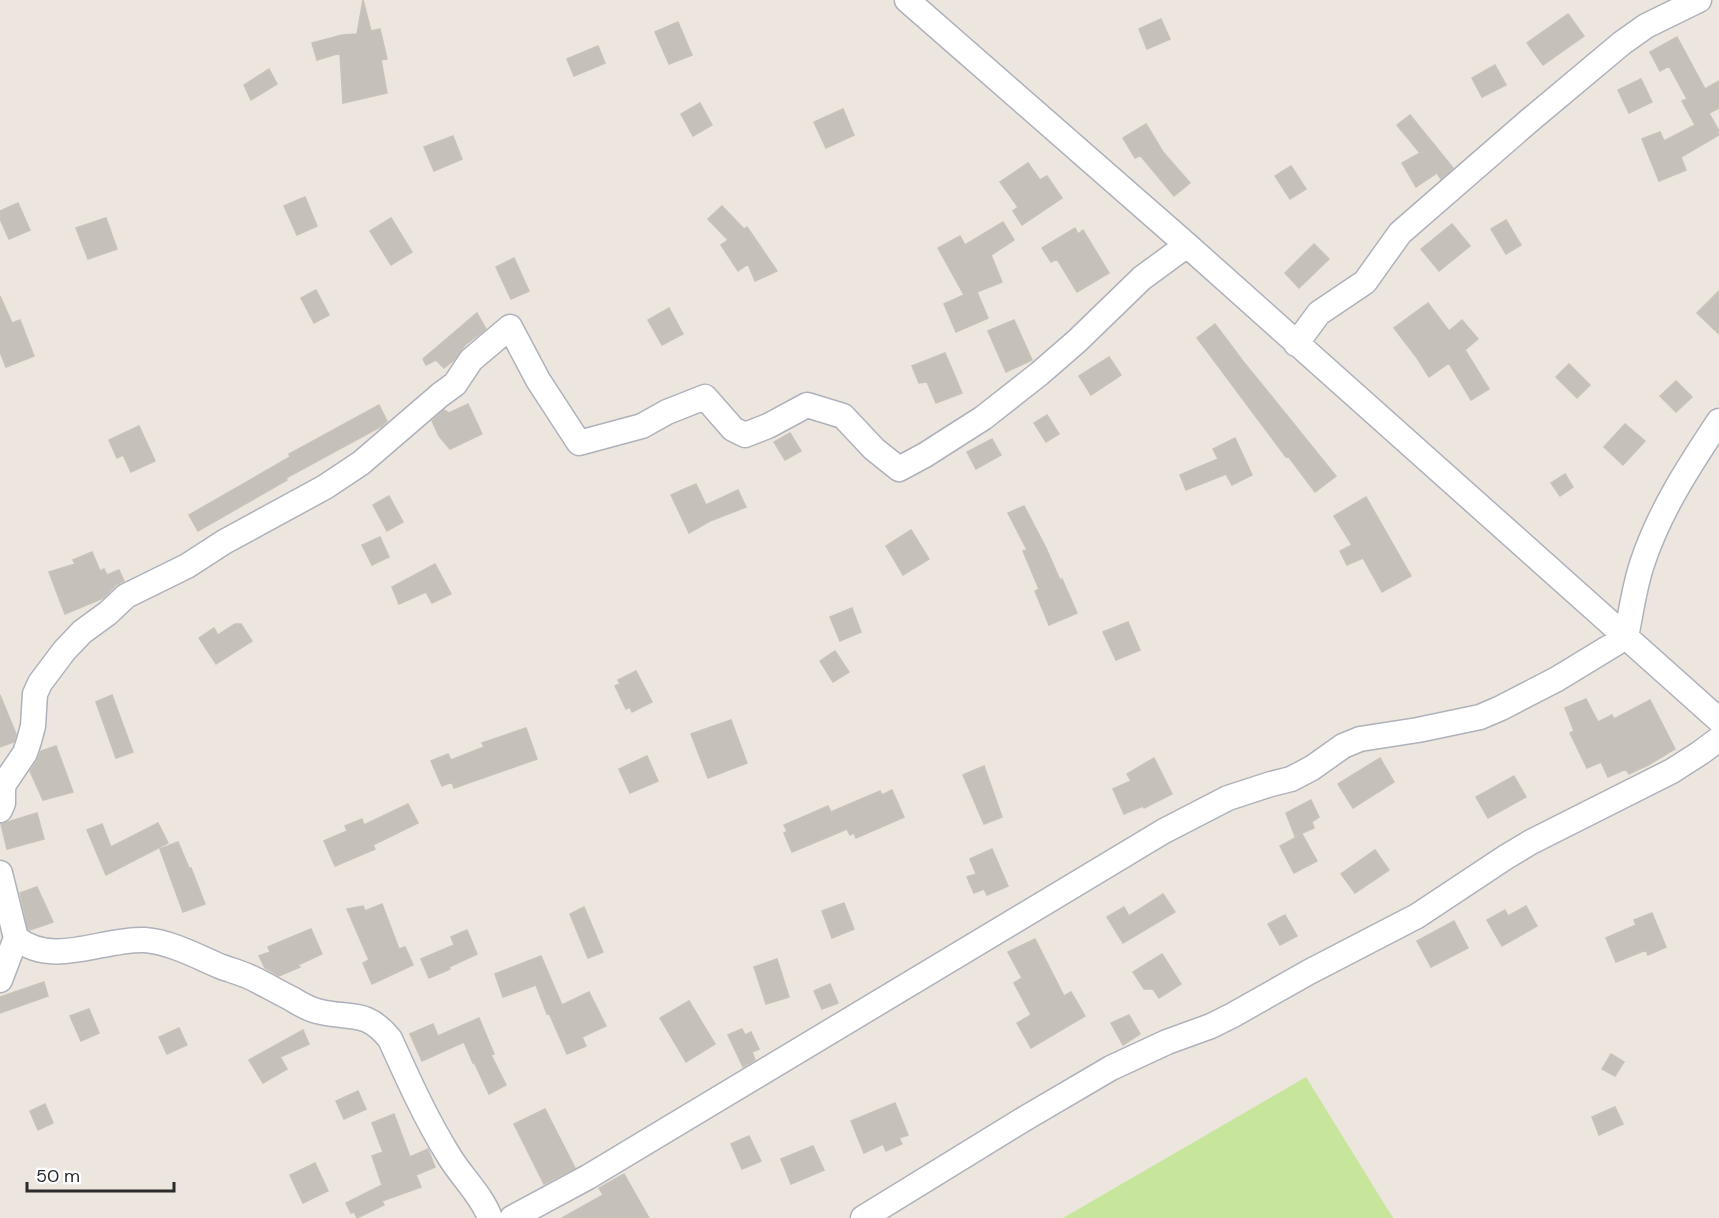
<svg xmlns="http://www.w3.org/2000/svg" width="1719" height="1218" viewBox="0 0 1719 1218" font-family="'DM Sans',sans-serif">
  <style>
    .pitch { fill: #c7e69b }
    .building { fill: #c5c0ba; stroke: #c8c2b8; stroke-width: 1.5 }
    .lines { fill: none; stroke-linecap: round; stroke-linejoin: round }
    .minor-casing { stroke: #afb1bb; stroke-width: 27 }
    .minor { stroke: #fff; stroke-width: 24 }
  </style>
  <rect width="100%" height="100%" fill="#ece6df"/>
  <!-- pitch -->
  <path class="pitch" d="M1306,1077L1393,1218H1063Z"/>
  <!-- building -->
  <path class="building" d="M363,0L371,31L380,29L387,59L381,60L387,93L343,103L340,53L317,60L312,43L342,35L357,34Z
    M1568,14L1584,36L1543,65L1527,43Z
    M1161,19L1170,39L1147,49L1139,29Z
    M678,22L692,55L669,64L655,32Z
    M1677,37L1705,89L1719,81V108L1709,113L1719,131V135L1681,157L1686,170L1659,181L1642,139L1660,132L1664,141L1695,125L1682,101L1687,99L1669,66L1660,71L1650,52Z
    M598,46L605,63L574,76L567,59Z
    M1495,65L1506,85L1482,97L1472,78Z
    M269,69L277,84L251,100L244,85Z
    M1641,79L1652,102L1629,113L1618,90Z
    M700,103L712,125L693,136L681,114Z
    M843,109L854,135L826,148L814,122Z
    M1410,115L1453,168L1441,179L1437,173L1416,187L1402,163L1420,153L1397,125Z
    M1146,124L1163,152L1190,183L1174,196L1140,155L1135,158L1123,138Z
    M453,136L462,159L434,171L424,147Z
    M1028,163L1040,180L1047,176L1062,198L1022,225L1013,211L1018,207L1000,182Z
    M1291,166L1306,189L1290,199L1275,176Z
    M305,197L317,226L297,235L284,206Z
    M18,203L30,230L9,239L0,219V211Z
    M722,206L744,229L747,227L777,271L755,281L748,264L738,271L721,245L728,240L708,219Z
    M106,218L117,249L88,259L76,228Z
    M391,218L412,252L391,265L370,231Z
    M1506,220L1521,245L1506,254L1491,229Z
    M1003,222L1014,240L991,255L1002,282L977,292L988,318L956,332L944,304L964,295L938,248L960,236L965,245Z
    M1452,224L1470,246L1439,271L1421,249Z
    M1075,228L1078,234L1083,230L1109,273L1077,292L1057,259L1051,262L1042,248Z
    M1314,244L1329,259L1299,288L1285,273Z
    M514,258L529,291L511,299L496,267Z
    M316,290L329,315L314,323L301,298Z
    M1719,291V334L1697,313Z
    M0,296L12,323L20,320L34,356L6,367L0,352Z
    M1428,303L1449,331L1462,320L1478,339L1465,350L1489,389L1471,400L1449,363L1429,377L1417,358L1394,328Z
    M669,308L683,334L662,345L648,320Z
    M477,313L486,329L465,345L454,360L444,368L436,360L426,365L423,359Z
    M1014,320L1032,360L1006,372L988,331Z
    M1215,324L1242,360L1336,476L1315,492L1288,456L1286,457L1197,338Z
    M945,353L962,393L936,403L927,382L919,383L912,366Z
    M1109,357L1121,375L1091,395L1079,376Z
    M1569,364L1590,385L1577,398L1556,377Z
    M1676,381L1692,397L1676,412L1660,396Z
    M468,404L482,434L450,449L439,436L432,421L444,410L449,413Z
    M379,405L387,421L382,426L286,478L287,480L198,531L189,515L290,457L289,454Z
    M1047,415L1059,434L1046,442L1034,423Z
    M1625,424L1645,441L1623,465L1604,447Z
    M139,426L155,461L131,472L123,455L117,458L109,440Z
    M790,433L801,451L785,460L774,442Z
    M1235,438L1252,475L1232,485L1226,474L1186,490L1180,475L1218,459L1213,449Z
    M992,439L1001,455L976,469L967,452Z
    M1565,474L1573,487L1560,496L1551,483Z
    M696,484L706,505L738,490L746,507L710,521L689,533L671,495Z
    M389,496L403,522L387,531L373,505Z
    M1366,497L1411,576L1382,592L1363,558L1347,565L1340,551L1352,545L1334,516Z
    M1024,506L1046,548L1060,580L1062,579L1077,613L1049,625L1035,591L1039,589L1023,551L1027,550L1008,513Z
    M911,530L929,559L903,575L886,546Z
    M380,537L389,557L372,565L362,545Z
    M92,552L100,571L104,569L107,575L119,570L124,581L116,585L103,598L65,614L49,572L75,564L73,560Z
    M435,564L451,594L432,603L426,592L399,604L392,587Z
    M852,608L861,632L840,641L830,617Z
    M1128,622L1140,650L1116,660L1103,632Z
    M235,624H241L252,641L216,664L199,638L214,628L218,635Z
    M835,651L849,672L833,682L820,661Z
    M636,671L652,702L632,712L630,707L626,709L615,686L620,684L618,680Z
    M0,695L16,734L14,742L0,747Z
    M112,695L133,752L116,758L96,702Z
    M1586,699L1598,722L1612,715L1614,719L1650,700L1675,749L1650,764L1629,774L1626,769L1608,777L1601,762L1587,768L1570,733L1574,731L1565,708Z
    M731,720L747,763L708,778L691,734Z
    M526,728L537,759L454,788L452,782L442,786L431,761L448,754L451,760L484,747L482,743Z
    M56,746L73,792L43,800L30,771L37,761L41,751Z
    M647,756L658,781L630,793L619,769Z
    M1154,758L1172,794L1144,808L1143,806L1124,814L1113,789L1131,781L1127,774Z
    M1380,758L1394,782L1353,808L1338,784Z
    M984,766L1002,817L984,824L963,775Z
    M1514,776L1526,797L1488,818L1476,797Z
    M892,790L904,817L856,838L854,833L850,835L847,829L792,852L784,833L787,831L784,825L828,806L831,812L880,791L882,795Z
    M1311,800L1319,817L1312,822L1314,828L1295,836L1286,813Z
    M408,804L418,823L373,845L375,849L335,866L324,841L347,831L345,826L362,819L364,825Z
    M37,813L44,839L7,849L1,824Z
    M158,823L168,843L106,875L87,830L102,824L111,847Z
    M1302,834L1317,861L1294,873L1280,846Z
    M178,842L189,868H191L205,904L183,912L160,849Z
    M992,849L1008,886L987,895L984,889L974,893L967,877L976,874L970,859Z
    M1375,850L1389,870L1355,893L1341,874Z
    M37,887L53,922L30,930L28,929L20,893Z
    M1163,894L1175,912L1123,943L1107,917L1124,907L1129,916Z
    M844,903L854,929L832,938L822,911Z
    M382,904L399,949L405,947L413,965L372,984L363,963L369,960L347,909L363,906L365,911Z
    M1526,906L1537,926L1502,946L1487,920L1505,910L1508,916Z
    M584,907L603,952L588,958L570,914Z
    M1652,913L1666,947L1648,955L1646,950L1616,962L1606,938L1636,925L1634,920Z
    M1285,915L1297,936L1280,945L1268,924Z
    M1454,921L1468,948L1431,967L1417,941Z
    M311,929L322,954L298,965L300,967L279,976L265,968L259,956L270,952L268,947Z
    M467,930L477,954L449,967L450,969L429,978L421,959L454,945L451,937Z
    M1035,939L1064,996L1071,992L1085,1016L1031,1048L1017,1023L1031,1015L1014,983L1022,978L1008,952Z
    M1162,954L1181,984L1159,998L1153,989H1144L1133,972Z
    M541,956L562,1005L589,992L606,1026L582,1037L586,1046L567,1054L549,1013L547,1014L536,985L503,997L495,974Z
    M777,959L789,997L766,1004L754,967Z
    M44,982L48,996L0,1013V997Z
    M830,984L838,1003L822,1009L814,991Z
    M689,1001L715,1044L686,1062L660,1018Z
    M89,1009L99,1033L81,1041L70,1016Z
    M1129,1015L1140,1034L1123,1045L1111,1023Z
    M479,1018L494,1054L491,1055L506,1085L489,1094L474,1062L473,1063L464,1042L422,1061L410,1034L433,1024L438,1036Z
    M179,1028L187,1045L167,1054L159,1037Z
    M742,1029L745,1035L751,1032L759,1049L752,1052L755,1060L743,1067L728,1035Z
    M303,1030L309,1044L280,1057L287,1069L263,1083L249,1060Z
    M1611,1054L1624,1062L1615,1076L1602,1069Z
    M358,1091L366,1109L344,1119L336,1101Z
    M895,1103L908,1135L899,1138L902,1144L886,1151L883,1144L864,1153L851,1121Z
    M45,1104L53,1123L38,1130L30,1111Z
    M1615,1107L1623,1124L1599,1135L1592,1117Z
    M545,1109L575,1168L544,1184L514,1124Z
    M394,1114L410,1157L428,1149L435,1167L416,1175L421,1187L382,1201L384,1205L357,1218L354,1212L351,1213L346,1203L382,1185L372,1156L383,1152L372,1123Z
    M749,1136L761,1161L742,1169L731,1144Z
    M813,1146L824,1170L791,1184L781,1159Z
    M315,1163L328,1191L303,1203L290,1175Z
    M624,1174L649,1218H562L603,1195L599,1188Z"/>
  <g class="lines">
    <defs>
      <path id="minor" d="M907,0L1187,245L1719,720
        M1296,344L1319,313L1365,282L1400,233L1530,120L1622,43L1646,26L1699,0
        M0,810L3,803V790L4,784L25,753L29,741L33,726L35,694L40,683L64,651L82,632L108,613L126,596L187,566L224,542L325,487L361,463L440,395L455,384L471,360L510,327L538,380L579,443L642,426L667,412L705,397L733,429L745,435L768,426L807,405L843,416L874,449L899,469L925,455L983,418L1039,374L1077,341L1142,278L1187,245
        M0,873L16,938L0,980
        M16,938C53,968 103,938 145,940C171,942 198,957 222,967C233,971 245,974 256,980C268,986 280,993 292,999C300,1004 308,1009 317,1011C350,1020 365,1008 390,1039C408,1079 426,1119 449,1156C461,1176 483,1197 490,1218
        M512,1218L588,1177L1164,831L1228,798L1271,784L1291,779L1312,768L1343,746L1360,739L1418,730L1480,717L1501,708L1557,679L1626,637C1631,613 1634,588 1642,564C1659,512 1689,466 1719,421
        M863,1218L1024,1119L1111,1068L1167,1042L1211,1026L1233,1015L1309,972L1417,916L1506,857L1531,842L1672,771L1700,753L1719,739"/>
    </defs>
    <!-- minor casing -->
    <use href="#minor" class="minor-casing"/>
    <!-- minor -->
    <use href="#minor" class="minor"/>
  </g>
  <!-- scale -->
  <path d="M27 1182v9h147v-9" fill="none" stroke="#2b2b2b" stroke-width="3"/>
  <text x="36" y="1182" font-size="18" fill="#2b2b2b" stroke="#ffffff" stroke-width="4.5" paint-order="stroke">50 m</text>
</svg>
